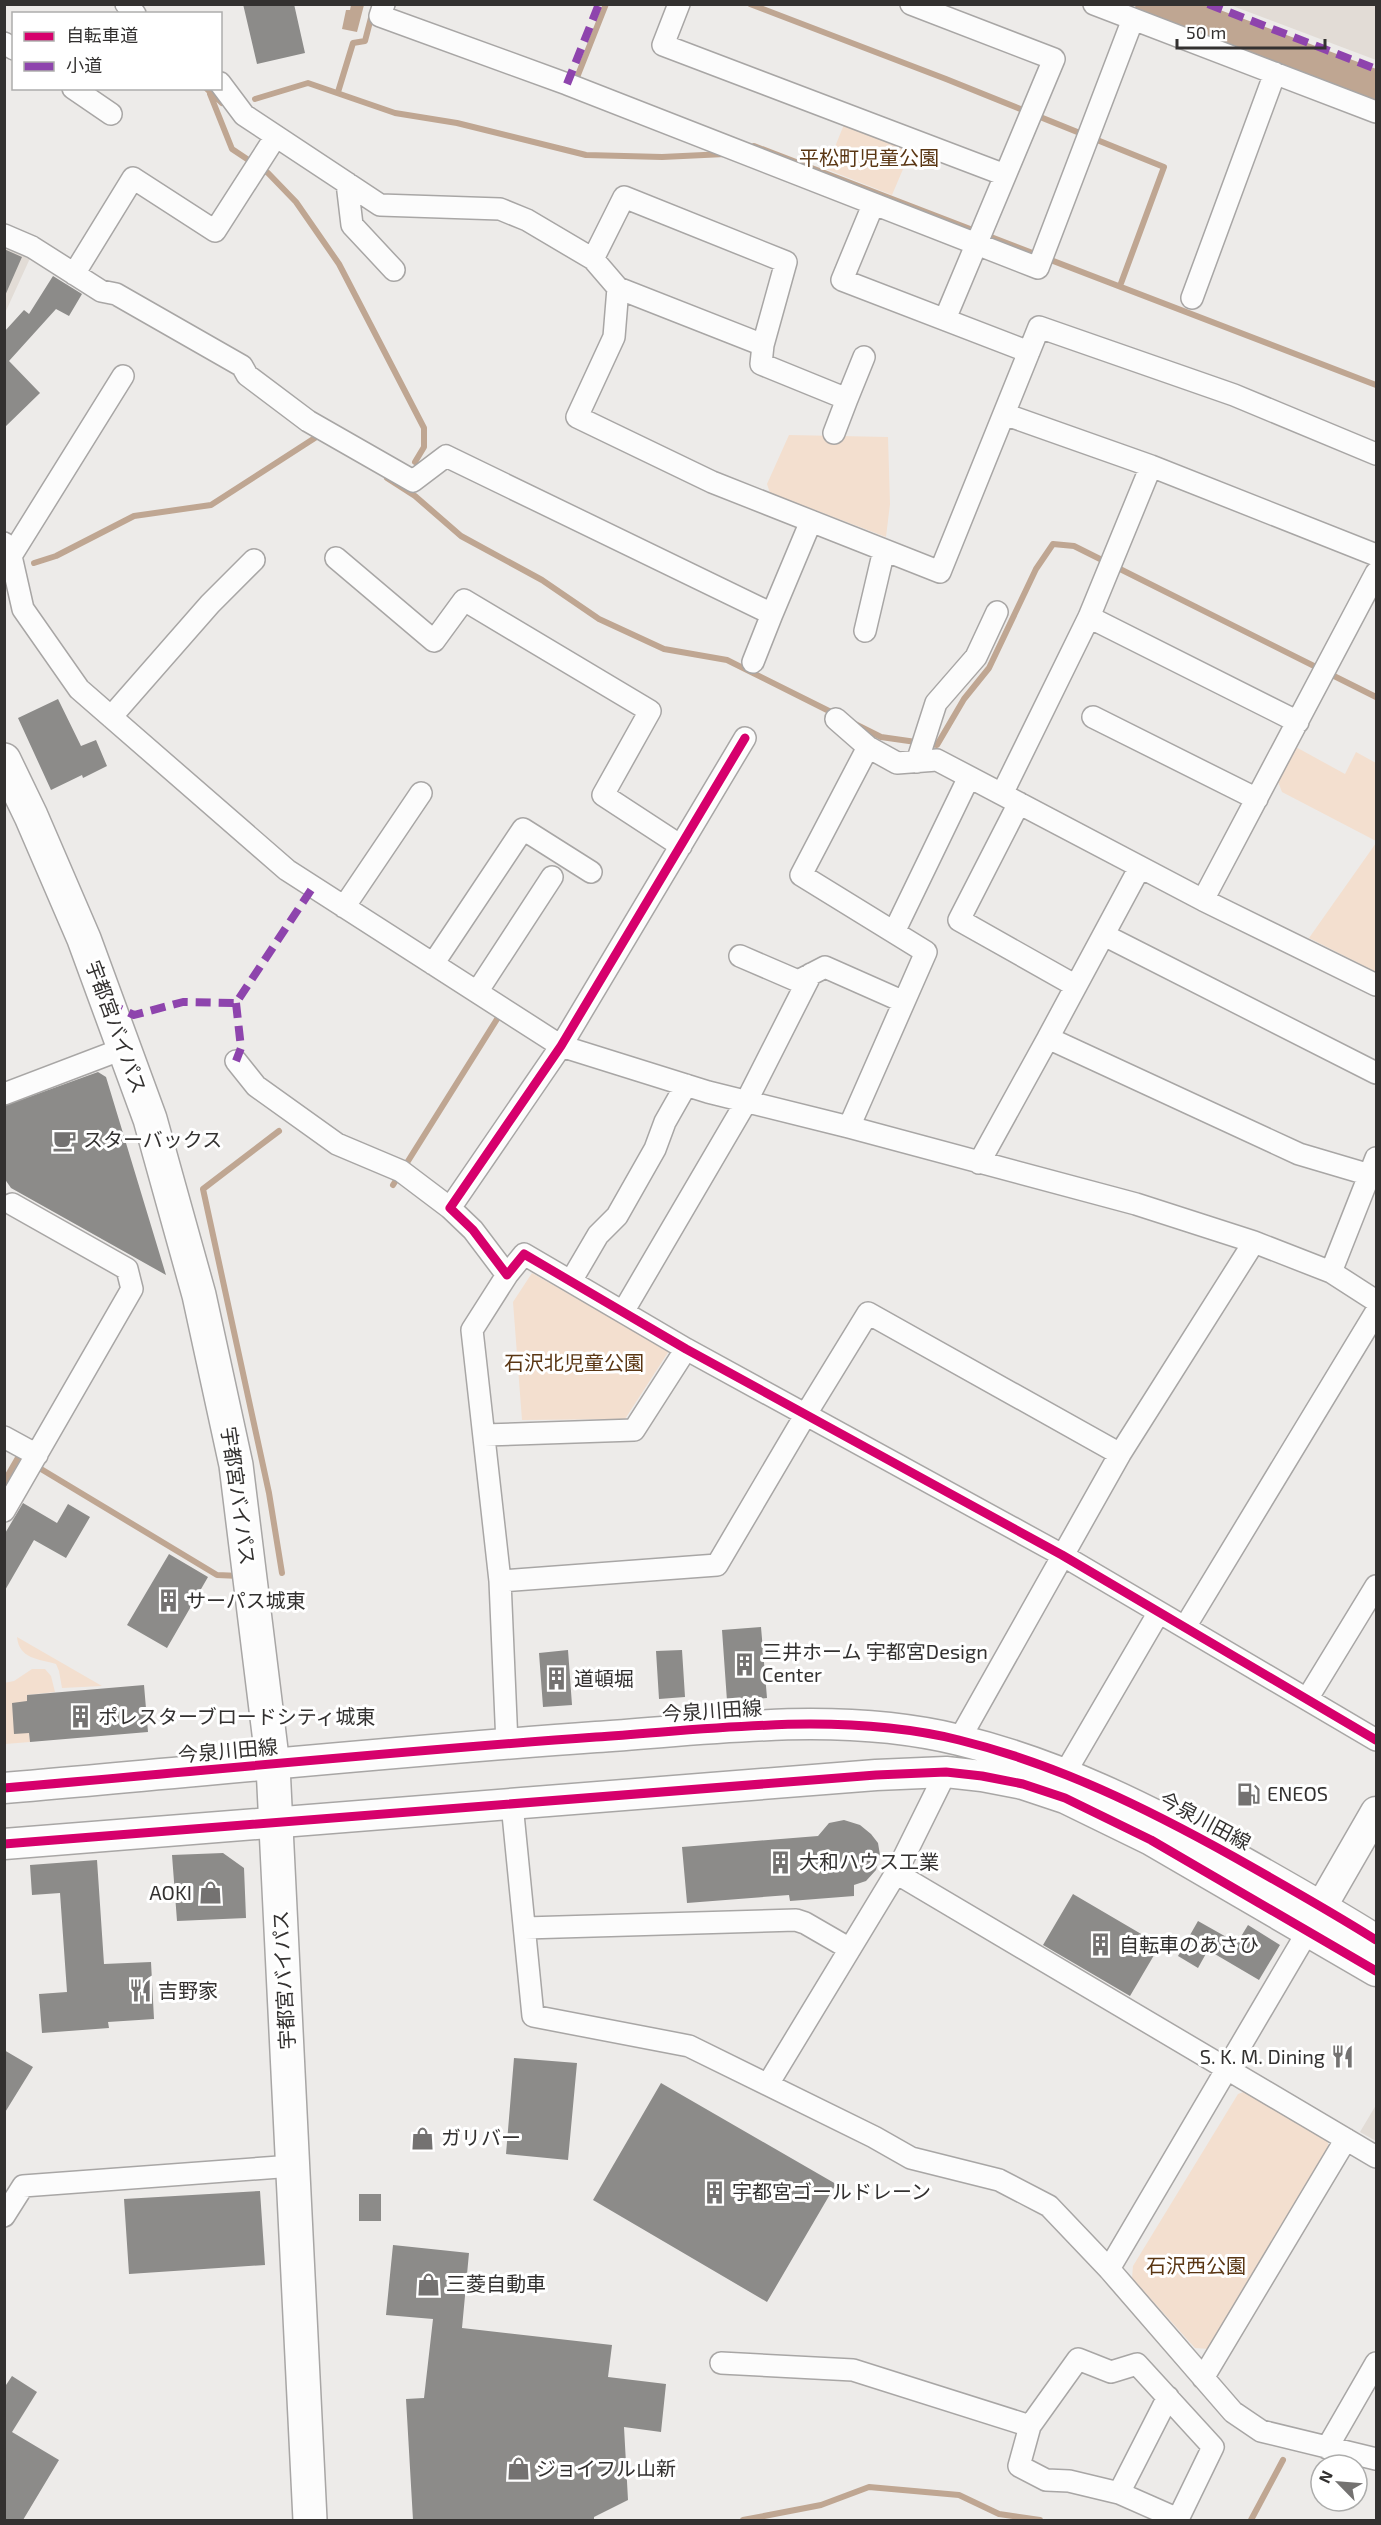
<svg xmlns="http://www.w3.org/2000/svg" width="1381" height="2525" viewBox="0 0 1381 2525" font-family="'Exo 2','Noto Sans JP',sans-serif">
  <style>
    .built { fill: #e2dcd6 }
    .green { fill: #f3dfcf }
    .water { fill: #bfa692 }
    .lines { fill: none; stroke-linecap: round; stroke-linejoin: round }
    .stream { stroke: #bfa692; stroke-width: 6 }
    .river { stroke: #bfa692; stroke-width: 36 }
    .building { fill: #8c8b89 }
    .street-casing { stroke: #a8a6a5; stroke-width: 24 }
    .secondary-casing { stroke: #a8a6a5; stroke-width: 33 }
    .highway-casing { stroke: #a8a6a5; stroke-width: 36 }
    .street { stroke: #fcfcfc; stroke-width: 21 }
    .secondary { stroke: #fcfcfc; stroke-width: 30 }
    .highway { stroke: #fcfcfc; stroke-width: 33 }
    .quiet { stroke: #8e44ad; stroke-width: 8; stroke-dasharray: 15 8; stroke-linecap: butt }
    .cycleway-casing { stroke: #fff; stroke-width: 13 }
    .cycleway { stroke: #d6006c; stroke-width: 9 }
    .labels { text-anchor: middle; stroke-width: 6; stroke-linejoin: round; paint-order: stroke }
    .park-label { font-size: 20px; fill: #5a3613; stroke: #fff }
    .street-label { font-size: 20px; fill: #333130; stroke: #fff }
    .poi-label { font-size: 20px; fill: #333130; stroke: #fff; text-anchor: start }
  </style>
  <rect width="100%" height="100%" fill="#edebe9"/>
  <!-- built -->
  <path class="built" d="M1230,5H1376V60Z
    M5,242L32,254L5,313Z
    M1376,2105V2141L1360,2132Z"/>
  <!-- green -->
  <path class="green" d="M845,122L912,148L892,195L826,169Z
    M789,435L888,437L890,504L886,537L770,493L767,484Z
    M1294,746L1345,774L1356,752L1376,763V841L1282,792L1277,779Z
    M1376,843V972L1309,938Z
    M532,1273L669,1351L625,1419L522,1420L513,1302Z
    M17,1637L102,1686L62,1688L59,1671L56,1664C39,1659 19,1659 17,1637Z
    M32,1669H45L51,1676L55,1692L27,1695L30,1742L5,1744L4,1683L14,1681Z
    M1249,2090L1327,2138L1329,2149L1209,2349L1195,2348L1132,2278L1133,2266L1238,2094Z"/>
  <!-- water -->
  <path class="water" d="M351,5H364L357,32L342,29L346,10H350Z"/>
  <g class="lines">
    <!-- stream -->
    <path class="stream" d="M750,4L946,79L1164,167L1120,286
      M578,81L576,80L606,4
      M206,88L222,103
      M338,92L353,43L365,41L372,14
      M210,94L232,149L268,173L296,202L339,264L424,428V447L415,462
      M255,99L308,83L395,113L457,123L586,155L662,157L725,154
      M754,146L1376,385
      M387,478L415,496L461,536L542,580L599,619L664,649L727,660L835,714
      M34,563L56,556L134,516L211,505L321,434
      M855,724L881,737L937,745L964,699L989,668L1036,569L1053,544L1074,546L1376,697
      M279,1131L203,1189L269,1493L282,1573
      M393,1185L499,1016L502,1018
      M36,1466L217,1575L240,1576
      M4,1482L19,1456L24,1459
      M743,2520L821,2505L869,2487L959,2495L999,2514L1040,2520
      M1251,2520L1283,2460"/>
    <!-- river -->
    <path class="river" d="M1153,4L1376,88"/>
  </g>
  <!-- building -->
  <path class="building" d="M243,4H294L305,53L257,64Z
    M4,249L22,257L4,298Z
    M53,276L82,294L69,316L56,309L9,361L40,393L4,428V332L24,310L29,314Z
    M58,699L81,746L96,740L107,766L83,778L82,775L51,790L18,718Z
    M98,1072L106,1077L166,1275L11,1188L4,1178V1106Z
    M23,1503L57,1523L68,1504L90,1517L66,1558L34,1540L4,1592V1535Z
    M169,1554L208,1577L167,1648L127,1625Z
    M761,1627L767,1698L727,1701L722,1630Z
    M568,1650L572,1705L543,1707L539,1653Z
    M682,1650L685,1697L659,1699L656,1651Z
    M144,1685L148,1732L30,1742L29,1733L14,1734L12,1703L27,1701V1695Z
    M844,1820L860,1825L871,1834L878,1843L880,1855L876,1870L866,1881L854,1885V1896L790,1901L789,1895L687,1903L682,1847L818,1836L829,1823Z
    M223,1853L244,1868L246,1918L177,1921L172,1855Z
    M97,1860L104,1964L151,1962L154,2019L108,2022L109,2028L42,2033L39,1994L67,1992L60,1893L32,1895L30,1865Z
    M1073,1894L1160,1945L1130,1996L1043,1945Z
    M1198,1921L1237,1943L1248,1925L1280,1945L1259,1980L1208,1950L1198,1968L1178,1956Z
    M4,2050L33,2067L4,2114Z
    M514,2058L577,2063L568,2160L506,2154Z
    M661,2083L836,2184L767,2302L593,2200Z
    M260,2191L265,2265L129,2274L124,2199Z
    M359,2194H381V2221H359Z
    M393,2245L469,2253L462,2328L612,2345L608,2377L666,2384L661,2432L624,2427L628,2500L594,2517V2520H413L406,2399L424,2398L433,2319L386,2315Z
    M12,2376L37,2392L12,2432L59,2460L23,2520H4V2388Z"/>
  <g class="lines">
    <defs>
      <path id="street" d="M126,4L135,14
        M384,4L380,16L567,84L1038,268L1133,19
        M679,4L663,45L1005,175
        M911,4L1054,59L945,319
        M1094,4L1376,112
        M4,43L14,49
        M220,83L244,115L380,205L500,209L527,220L593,259L618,288L614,337L577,417L712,482L940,572L1039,327L1234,395L1376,454
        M73,88L111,114
        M347,183L352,225L394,270
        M873,205L842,280L1029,352
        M4,235L32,247L101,291L116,294L242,366L247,375L308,421L413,481L446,456L772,614L753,662
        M593,259L624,197L786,262L763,345L618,288
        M74,274L133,178L215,231L276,136
        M1192,298L1275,73
        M763,345L761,364L847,399L834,433
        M847,399L864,357
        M1004,414L1151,466L1376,555
        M4,543L11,556L23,609L79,689L287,870L561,1046L708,1092L849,1127L1136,1204L1254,1242L1331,1272L1376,1301
        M11,556L123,376
        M336,558L434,641L464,600L650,711L603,795L681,846
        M772,614L811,521
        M1089,617L1298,722
        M865,631L884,550
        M111,717L210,604L254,560
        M1093,717L1257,799
        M836,719L868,747L897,763L937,760L1203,900L1376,985
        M745,738L561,1046L450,1208L473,1230L507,1275L524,1254L686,1349L1062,1555L1376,1740
        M917,762L936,703L976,657L997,612
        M1002,794L1089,617L1151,466
        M1019,803L959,920L1076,986
        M1140,867L1048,1038L1299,1154L1370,1175
        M1203,900L1376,573
        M344,907L421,793
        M894,932L969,777
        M1104,935L1376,1073
        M740,956L798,981L825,967L904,1002
        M433,964L523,829L591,872
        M477,992L552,877
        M236,1061L256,1086L337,1144L401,1171L450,1208
        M4,1094L125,1048
        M849,1127L926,952L801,875L868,747
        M979,1163L1048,1038
        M1331,1272L1376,1158
        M571,1281L598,1235L617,1216L655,1149L665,1122L686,1085
        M623,1312L746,1102L811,974
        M484,1435L634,1430L686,1349
        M4,1437L37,1455
        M4,1511L132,1289L127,1269L12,1204
        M500,1581L717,1565L806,1414L868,1313L1120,1454L1254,1242
        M1185,1627L1376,1312
        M1307,1699L1376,1586
        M959,1740L1120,1454
        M507,1744L500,1581L472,1330L507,1275
        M1065,1773L1159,1612
        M512,1804L533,2016L689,2046L874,2137L911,2158L999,2180L1049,2206L1109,2269L1233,2412L1261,2431L1376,2459
        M896,1873L1376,2157
        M525,1928L796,1920L805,1923L850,1949
        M768,2084L896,1873L946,1772
        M4,2216L23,2186L293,2166
        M1109,2269L1308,1931
        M721,2363L853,2370L1030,2426L1078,2359L1111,2372L1137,2364L1213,2447L1178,2519L1119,2493L1069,2481L1046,2480L1019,2466L1030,2426
        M1203,2378L1346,2139
        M1327,2448L1376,2363
        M1119,2493L1168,2397"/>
      <path id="secondary" d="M4,1788C202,1771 399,1751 596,1737C717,1729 840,1711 959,1740C1057,1764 1146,1808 1234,1857C1282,1884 1330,1911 1376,1940
        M4,1844L876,1775L946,1772L982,1776L1023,1784L1065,1798L1151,1840L1376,1971
        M1312,1923L1376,1812"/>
      <path id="highway" d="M4,760L31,816L84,939L150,1119L199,1295L236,1465L273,1766L310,2520"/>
    </defs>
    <!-- street casing -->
    <use href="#street" class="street-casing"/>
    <!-- secondary casing -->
    <use href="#secondary" class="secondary-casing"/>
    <!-- highway casing -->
    <use href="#highway" class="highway-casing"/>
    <!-- street -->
    <use href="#street" class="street"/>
    <!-- secondary -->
    <use href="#secondary" class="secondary"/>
    <!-- highway -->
    <use href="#highway" class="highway"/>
    <!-- quiet -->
    <path class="quiet" d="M1208,4L1376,69
      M567,84L599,4
      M108,1003L134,1015L183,1002L236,1003L313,887
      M236,1003L241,1048L236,1061"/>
    <defs>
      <path id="cycleway" d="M745,738L561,1046L450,1208L473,1230L507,1275L524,1254L686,1349L1062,1555L1376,1740
        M4,1788C202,1771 399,1751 596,1737C717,1729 840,1711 959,1740C1057,1764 1146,1808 1234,1857C1282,1884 1330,1911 1376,1940
        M4,1844L876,1775L946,1772L982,1776L1023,1784L1065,1798L1151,1840L1376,1971"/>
    </defs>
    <!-- cycleway casing -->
    <use href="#cycleway" class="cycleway-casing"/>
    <!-- cycleway -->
    <use href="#cycleway" class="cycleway"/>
  </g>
  <!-- icons -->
  <defs>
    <symbol id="cafe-bare" viewBox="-9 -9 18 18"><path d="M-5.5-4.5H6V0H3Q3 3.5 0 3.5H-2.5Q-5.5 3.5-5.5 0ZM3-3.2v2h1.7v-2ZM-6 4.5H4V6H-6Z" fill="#747271" stroke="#fff" stroke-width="2.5" paint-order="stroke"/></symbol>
    <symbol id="building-bare" viewBox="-9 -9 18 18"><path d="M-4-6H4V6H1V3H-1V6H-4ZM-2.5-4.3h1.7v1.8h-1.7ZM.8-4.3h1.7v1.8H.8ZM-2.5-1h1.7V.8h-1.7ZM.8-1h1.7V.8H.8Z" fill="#747271" stroke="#fff" stroke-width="2.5" paint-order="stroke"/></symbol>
    <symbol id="fuel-bare" viewBox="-9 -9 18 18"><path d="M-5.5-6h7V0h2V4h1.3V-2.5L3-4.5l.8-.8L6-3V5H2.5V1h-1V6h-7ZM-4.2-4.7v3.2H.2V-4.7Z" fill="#747271" stroke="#fff" stroke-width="2.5" paint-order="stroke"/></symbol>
    <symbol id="shop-bare" viewBox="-9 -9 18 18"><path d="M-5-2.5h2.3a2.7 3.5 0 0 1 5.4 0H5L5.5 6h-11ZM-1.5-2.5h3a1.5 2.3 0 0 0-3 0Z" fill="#747271" stroke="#fff" stroke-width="2.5" paint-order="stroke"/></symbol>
    <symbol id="restaurant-bare" viewBox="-9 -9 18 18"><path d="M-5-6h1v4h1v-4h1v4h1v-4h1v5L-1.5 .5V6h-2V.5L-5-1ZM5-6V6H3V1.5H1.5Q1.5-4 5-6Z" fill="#747271" stroke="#fff" stroke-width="2.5" paint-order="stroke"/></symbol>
  </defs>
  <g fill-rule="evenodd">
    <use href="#cafe-bare" x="48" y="1124" width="33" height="33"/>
    <use href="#building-bare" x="152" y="1584" width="33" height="33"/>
    <use href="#building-bare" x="728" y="1648" width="33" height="33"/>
    <use href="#building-bare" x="540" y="1662" width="33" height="33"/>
    <use href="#building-bare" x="64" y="1700" width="33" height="33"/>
    <use href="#fuel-bare" x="1232" y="1778" width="33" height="33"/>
    <use href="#building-bare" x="764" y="1846" width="33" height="33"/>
    <use href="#shop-bare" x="194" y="1876" width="33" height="33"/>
    <use href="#building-bare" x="1084" y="1928" width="33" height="33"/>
    <use href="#restaurant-bare" x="124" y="1974" width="33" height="33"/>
    <use href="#restaurant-bare" x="1326" y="2040" width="33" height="33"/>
    <use href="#shop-bare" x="406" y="2122" width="33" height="33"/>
    <use href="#building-bare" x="698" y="2176" width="33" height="33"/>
    <use href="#shop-bare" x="412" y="2268" width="33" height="33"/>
    <use href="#shop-bare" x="502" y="2452" width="33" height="33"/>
  </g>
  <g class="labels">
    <!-- park labels -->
    <g class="park-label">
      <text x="869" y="165">平松町児童公園</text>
      <text x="574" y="1370">石沢北児童公園</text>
      <text x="1196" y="2273">石沢西公園</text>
    </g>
    <!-- street labels -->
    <g class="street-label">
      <text transform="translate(116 1027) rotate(70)" y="7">宇都宮バイパス</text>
      <text transform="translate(238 1496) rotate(82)" y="7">宇都宮バイパス</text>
      <text transform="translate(712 1711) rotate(-4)" y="7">今泉川田線</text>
      <text transform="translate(228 1751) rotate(-5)" y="7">今泉川田線</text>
      <text transform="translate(1205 1821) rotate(28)" y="7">今泉川田線</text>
      <text transform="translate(284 1980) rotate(-93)" y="7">宇都宮バイパス</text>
    </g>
    <!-- poi labels -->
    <g class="poi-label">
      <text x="83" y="1147">スターバックス</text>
      <text x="186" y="1608">サーパス城東</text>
      <text x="762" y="1659">三井ホーム 宇都宮Design<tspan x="762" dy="23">Center</tspan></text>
      <text x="574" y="1686">道頓堀</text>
      <text x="98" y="1724">ポレスターブロードシティ城東</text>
      <text x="1267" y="1801">ENEOS</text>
      <text x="799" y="1869">大和ハウス工業</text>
      <text x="192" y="1900" text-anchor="end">AOKI</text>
      <text x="1119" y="1952">自転車のあさひ</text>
      <text x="158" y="1998">吉野家</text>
      <text x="1325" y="2064" text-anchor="end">S. K. M. Dining</text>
      <text x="441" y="2145">ガリバー</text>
      <text x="732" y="2199">宇都宮ゴールドレーン</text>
      <text x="446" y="2291">三菱自動車</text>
      <text x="536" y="2476">ジョイフル山新</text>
    </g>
  </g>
  <!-- border -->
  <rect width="1381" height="2525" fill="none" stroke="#333130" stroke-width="12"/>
  <!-- legend -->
  <rect x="12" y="12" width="210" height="78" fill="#ffffff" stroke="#adadac" stroke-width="1.5"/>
  <rect x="24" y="32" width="30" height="9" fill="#d6006c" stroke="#adadac" stroke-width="1.5"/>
  <text x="66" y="42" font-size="18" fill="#333130">自転車道</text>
  <rect x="24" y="62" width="30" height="9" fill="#8e44ad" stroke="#adadac" stroke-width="1.5"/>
  <text x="66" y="72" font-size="18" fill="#333130">小道</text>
  <!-- north arrow -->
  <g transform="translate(1339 2483) rotate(295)"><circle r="28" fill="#ffffff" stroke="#adadac" stroke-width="1.5"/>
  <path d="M0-4.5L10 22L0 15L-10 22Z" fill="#747271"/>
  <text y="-9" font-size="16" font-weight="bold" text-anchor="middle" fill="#333130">N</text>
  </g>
  <!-- scale -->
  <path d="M1177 39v9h148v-9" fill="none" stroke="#333130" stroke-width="3"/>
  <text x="1186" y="39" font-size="18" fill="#333130" stroke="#ffffff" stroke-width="4.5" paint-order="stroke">50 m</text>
</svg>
